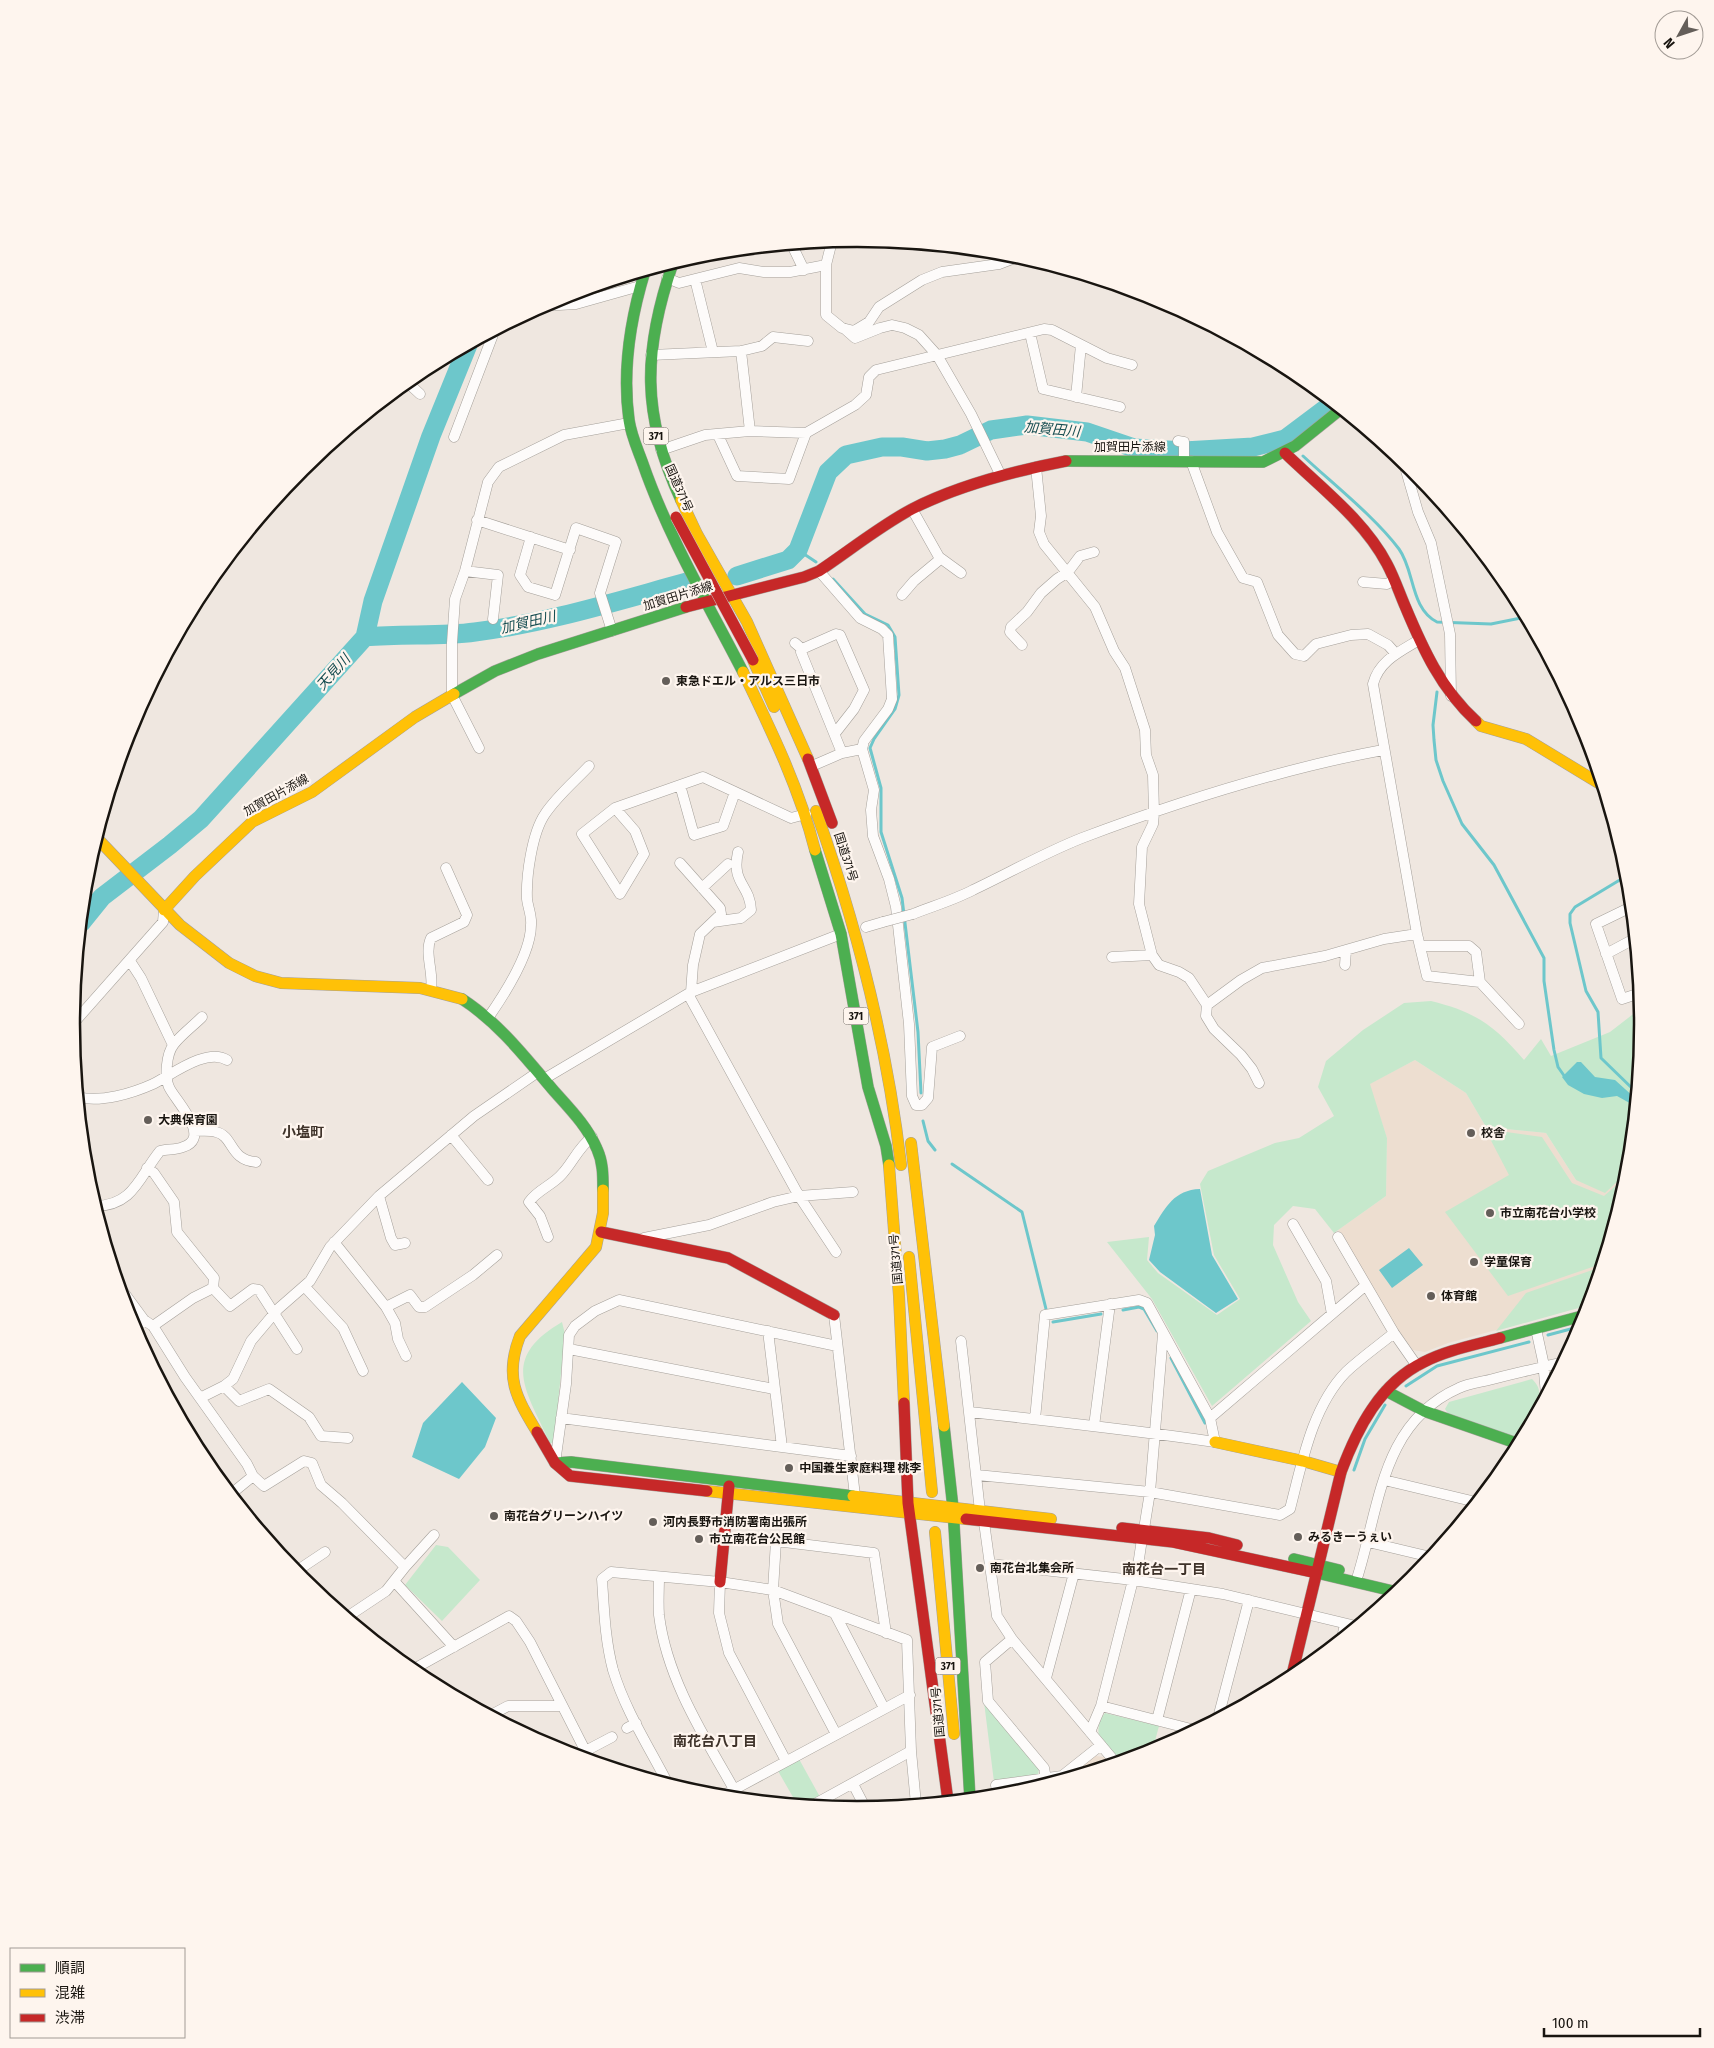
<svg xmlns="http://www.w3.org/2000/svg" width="1714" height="2048" viewBox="0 0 1714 2048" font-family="'Fira Sans Condensed','Noto Sans JP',sans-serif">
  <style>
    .built { fill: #edded0 }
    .green { fill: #c6e8cc }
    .water { fill: #6dc7cb }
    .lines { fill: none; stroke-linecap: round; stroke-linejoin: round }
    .stream { stroke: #6dc7cb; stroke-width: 3 }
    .river { stroke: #6dc7cb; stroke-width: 19 }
    .street-casing { stroke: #a5a09a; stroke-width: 11 }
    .fast-casing { stroke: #a5a09a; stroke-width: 12 }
    .slow-casing { stroke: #a5a09a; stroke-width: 12 }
    .jam-casing { stroke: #a5a09a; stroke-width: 12 }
    .street { stroke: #fdfbfa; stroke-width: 10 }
    .fast { stroke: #4caf50; stroke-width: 11 }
    .slow { stroke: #ffc107; stroke-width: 11 }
    .jam { stroke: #c62828; stroke-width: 11 }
    .street-bridge-casing { stroke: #a5a09a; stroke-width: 11; stroke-linecap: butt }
    .jam-bridge-casing { stroke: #c7c3c0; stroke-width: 12; stroke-linecap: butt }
    .street-bridge { stroke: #fdfbfa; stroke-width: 10 }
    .jam-bridge { stroke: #c62828; stroke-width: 11 }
    .poi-dot { fill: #645e59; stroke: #fef5ee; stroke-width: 2 }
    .labels { text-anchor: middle; stroke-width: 4.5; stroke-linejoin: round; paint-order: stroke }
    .shield { fill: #fef5ee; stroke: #5e5853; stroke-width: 1 }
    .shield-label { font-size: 11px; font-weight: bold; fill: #191510 }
    .street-label { font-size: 12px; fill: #191510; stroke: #fef5ee }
    .poi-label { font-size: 12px; font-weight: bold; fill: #191510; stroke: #fef5ee; text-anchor: start }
    .water-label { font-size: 14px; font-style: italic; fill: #164d51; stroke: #fef5ee }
    .neighbourhood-label { font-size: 14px; font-weight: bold; fill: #3f332a; stroke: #fef5ee }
    .rim { fill: none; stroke: #191510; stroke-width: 2.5 }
  </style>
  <rect width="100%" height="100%" fill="#efe7e0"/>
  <!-- built -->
  <path class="built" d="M1415,1060L1466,1093L1486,1127L1546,1133L1576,1180H1619L1628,1177L1589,1305L1448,1343L1425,1352L1413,1350L1398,1331L1338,1230L1386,1196L1387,1138L1369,1084Z
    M1095,1756L1104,1757L1111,1764L1071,1776Z"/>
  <!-- green -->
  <path class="green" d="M1431,1001C1476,1012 1495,1026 1524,1060L1541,1039L1551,1056L1610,1032L1641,1008L1643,1024L1628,1177L1619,1180L1605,1193L1576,1180L1546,1133L1486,1127L1466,1093L1415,1060L1370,1084L1387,1138L1386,1196L1334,1233L1315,1209L1293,1206L1274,1225L1273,1245L1298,1302L1311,1321L1212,1406L1152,1299L1107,1242L1149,1237L1147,1260L1158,1273L1217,1315L1240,1299L1214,1255L1200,1184L1208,1171L1275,1143L1299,1138L1334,1116L1318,1087L1326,1061L1363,1030L1404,1003Z
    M1485,1129L1542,1137L1572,1183L1604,1196L1620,1182L1627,1180L1601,1264L1508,1296L1445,1212L1509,1175Z
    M1601,1267L1589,1305L1496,1331L1526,1293Z
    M562,1322L565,1334L554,1443H550C526,1390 499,1359 562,1322Z
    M1532,1379C1551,1396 1530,1424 1521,1441L1449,1415L1445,1409L1449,1402Z
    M436,1545L448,1547L480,1580L442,1621L405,1585Z
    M984,1702L1039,1769L1038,1775L994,1782Z
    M1105,1713L1159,1726L1152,1752L1120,1761L1099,1735C1097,1729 1100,1718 1105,1713Z
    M799,1759L820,1797L805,1805L797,1804L778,1771Z"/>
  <!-- water -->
  <path class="water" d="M1577,1062H1581L1595,1077L1615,1080L1635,1098V1106L1617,1096L1602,1098L1584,1094L1568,1085L1562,1077Z
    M1200,1189L1212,1255L1238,1299L1216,1313L1160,1272L1149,1260L1155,1235L1154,1226C1166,1207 1174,1190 1200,1189Z
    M1409,1248L1423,1265L1392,1288L1379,1270Z
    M462,1382L496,1418L485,1447L459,1479L412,1457L423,1423Z"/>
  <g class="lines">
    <!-- stream -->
    <path class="stream" d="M1285,439L1288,442
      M1303,456C1333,484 1375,517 1399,549C1415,571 1410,608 1437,622L1491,624L1526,617
      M798,550L816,562
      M833,579L865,614L888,625L895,637L899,695L895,709L874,739L870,748L881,788V832L902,898L918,1032L921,1093
      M1553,668L1563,692L1571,701
      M1437,692L1433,725L1434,740L1436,760L1443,781L1462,824L1494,865L1544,958V981L1554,1050L1558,1067L1565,1077
      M1628,875L1575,907L1570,914V923L1586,991L1598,1012L1601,1058L1636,1092
      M923,1121L928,1141L935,1150
      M952,1164L1022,1212L1046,1309
      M1123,1310L1139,1307L1144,1309L1157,1331
      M1053,1322L1101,1314
      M1548,1335L1582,1326
      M1171,1358L1205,1423
      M1406,1386L1437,1366L1529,1342
      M1354,1470L1365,1439L1385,1405"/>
    <!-- river -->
    <path class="river" d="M737,576L788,560L798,550L828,472L846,455L882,447H902L927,451L945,449L960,445L991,430L1027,425L1087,432L1134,448L1184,451L1253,447L1285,439L1333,403
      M365,637C402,633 439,637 475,632C547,623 617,601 687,582
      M81,923L102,897L170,845L201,819L365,637L373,601L431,436L468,345"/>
    <defs>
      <path id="street" d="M832,241L826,265V315L842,328L854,331L869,322L879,307L922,280L942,272L999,264L1020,256
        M792,245L804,270
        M667,278L679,283L739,268L764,272H790L826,265
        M695,279L713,352
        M542,306L576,304L640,286
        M846,330L855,338L880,328L892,325L905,328L919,335L937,355L971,414L1001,476
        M1030,333L1043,389L1120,407
        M1231,337L1259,352
        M741,351L750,431
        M651,355L741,351L762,346L773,337L808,341
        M407,382L420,394
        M1076,397L1081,345
        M718,435L737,476L789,479L806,433
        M454,437L494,332
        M1178,441L1184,442V461
        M661,450L705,435L750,431L806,433L855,405L866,395L869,377L876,370L1044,329L1052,330L1107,358L1132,365
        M1403,460L1418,512L1431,543L1450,634L1451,696
        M1191,461L1217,532L1243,578L1257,582L1278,635L1295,654L1304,656L1316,644L1351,635L1368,634L1388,645L1396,654
        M1036,467L1041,516L1039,532L1044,544L1095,607L1114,651L1125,668L1145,730L1146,755L1153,775L1154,813L1153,824L1142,847L1139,904L1152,955L1159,965L1179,972L1189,978L1207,1005L1206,1016L1214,1029L1241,1055L1252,1069L1259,1083
        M912,509L939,557L961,573
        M477,520L570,550
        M531,537L520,575L528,587L555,595L576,528L616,542L600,593L612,631
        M465,571L498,575L493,619
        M819,571L860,618L882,629L888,635L892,699L888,709L864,741L862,749L874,790L871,810L873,836L889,879L896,907L909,1024L912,1096L916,1105H922L928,1098L932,1047L960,1036
        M1363,582L1387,584L1394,580
        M902,595L914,581L938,561L939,557
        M795,643L802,649L801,652L842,753
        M1022,645L1010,632L1011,627L1027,612L1041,593L1057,579L1068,572L1080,556L1094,552
        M802,649L836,634L840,635L864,690L854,709L836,732
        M479,748L452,695V643L455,599L465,571L488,482L499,467L564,435L629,423
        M812,766L842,753L862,749
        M680,785L694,835L723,826L735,792
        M615,808L635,831L644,854L620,894L582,834L615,808L703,777L791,818L806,814
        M680,863L720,908L721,914L700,934L693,965L691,992
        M702,888L728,864
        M1631,907L1596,924L1622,999L1640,993
        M913,914C933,906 954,900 973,890C1009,873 1044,853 1082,838C1180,801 1281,769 1383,750
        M713,922L741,918L751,910C750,884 731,884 738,852
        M866,927L883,922
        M1417,934L1427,976L1480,982L1519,1024
        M1420,946H1469L1476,952L1480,982
        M1606,954L1634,939
        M1112,957L1152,955
        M130,961L141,978L173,1045
        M1345,965L1346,950
        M431,990C434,973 424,953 431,938L464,922L467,915L446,868
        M688,994L799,1196L836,1252
        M1207,1005L1241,980L1262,968L1325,956L1384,939L1417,934L1373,684C1379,661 1399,652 1419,640
        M488,1018C504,995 531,953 531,925C532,916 528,908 527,899C526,876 532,833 545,814C557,796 575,781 589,766
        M71,1026L163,922L164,910
        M544,1079L691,992L841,934
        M78,1097C101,1103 133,1093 153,1084C171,1075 207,1047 227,1060
        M195,1131C202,1131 210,1130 216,1132C234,1136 229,1160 256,1162
        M451,1135L488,1180
        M147,1168L154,1173L174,1202L177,1232L214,1278L213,1288L230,1306L253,1289L259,1290L297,1349
        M379,1196L391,1238L395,1245L405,1243
        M95,1206C134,1206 140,1175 160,1151C167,1149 176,1150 183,1147C212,1138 177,1102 170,1089C164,1079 166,1054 174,1044C181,1035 193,1026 202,1017
        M1293,1224L1326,1281L1332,1314
        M548,1237L540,1216L529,1202C537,1190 553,1185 562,1174C573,1162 578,1148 592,1137
        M1338,1237L1394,1333L1417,1366
        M644,1238L709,1225L773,1202L799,1196L853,1192
        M334,1242L386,1307L395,1323L398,1339L406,1356
        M119,1286L144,1320L153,1326L185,1377L247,1464L253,1476L264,1486L304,1461L312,1463L321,1485L342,1503L405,1567
        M305,1287L343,1328L363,1371
        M386,1307L410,1295L419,1307H425L473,1275L497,1255
        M834,1315L855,1496
        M153,1326L193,1298L213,1288
        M133,1328L144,1320
        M1536,1329L1543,1361L1546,1394
        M768,1331L782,1447
        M961,1341L980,1511
        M569,1349L774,1389
        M224,1386L239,1401L269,1389L309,1417L321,1436L348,1438
        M200,1398L224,1386L233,1379L251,1341L278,1309L310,1281L330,1247L379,1196L474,1116L538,1072
        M970,1412C1052,1421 1134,1430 1215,1442L1210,1418L1147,1303L1139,1300L1045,1315L1035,1419
        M561,1418L851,1456
        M1210,1418L1366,1285
        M1094,1426L1110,1304
        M555,1463L566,1384L569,1335L575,1326L595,1311L619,1300L837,1346
        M977,1475L1150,1492L1280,1515L1290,1509C1302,1463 1312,1407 1346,1372C1361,1358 1378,1346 1394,1333
        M1384,1480L1476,1502
        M231,1494L253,1476
        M984,1522L997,1616L1012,1639L1116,1763
        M1144,1529L1150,1492L1163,1334
        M1368,1542L1431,1557
        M990,1564L1133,1580L1223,1594L1356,1626
        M295,1572L325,1552
        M1358,1575C1380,1504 1382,1422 1459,1388C1469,1383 1482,1382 1493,1379C1516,1373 1540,1368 1563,1362
        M659,1577C659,1589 658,1603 659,1615C667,1681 707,1741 739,1798
        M395,1582L454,1647
        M720,1582L719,1613L729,1653L786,1761
        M835,1614L884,1708
        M347,1617L386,1591L405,1567L434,1535
        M1342,1638L1345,1624
        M1012,1639L985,1662L988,1701L1044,1768L1047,1784
        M412,1670L509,1616L516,1621L530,1642L590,1760
        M1046,1678L1074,1573
        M1101,1706L1195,1730
        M491,1715L508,1706H561
        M1218,1718L1249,1600
        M1157,1720L1191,1589
        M627,1728L636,1723
        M1090,1732L1101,1706L1133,1580L1137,1572L1142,1539
        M836,1734L778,1624L773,1590L776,1541L874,1553L886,1633
        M576,1756L612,1737
        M668,1784C649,1747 625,1710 613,1670C605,1640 604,1609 602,1579L611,1572L720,1582L773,1590L907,1640L911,1751L916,1804
        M853,1784L866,1809
        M722,1796L910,1695
        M998,1796L996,1785L1062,1776L1101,1745
        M813,1805L911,1751"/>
      <path id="fast" d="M673,263C643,350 641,415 681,500
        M645,271C630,320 622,369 629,420C631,435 638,450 643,464C668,536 708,604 743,672
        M1066,461L1263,462L1295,446L1341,409
        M454,694L495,671L538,654L686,607
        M815,850L841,934L868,1087L886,1146L889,1165
        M462,999C499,1023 525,1057 554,1091C570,1109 587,1126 597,1149C603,1162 603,1175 603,1190
        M1500,1338L1586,1315
        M1386,1391L1424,1411L1519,1444
        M944,1426L953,1508L970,1799
        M555,1463L571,1462L853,1496
        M1294,1559L1339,1570
        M1317,1573L1397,1592"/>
      <path id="slow" d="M681,500L697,534L747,622L808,759
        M753,660L774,707
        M743,672C771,730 799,787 815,850
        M1476,721L1481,726L1526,739L1602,785
        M816,811C857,927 887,1043 901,1165
        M96,837L180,925L229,963L255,976L281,983L420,988L462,999
        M164,910L195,876L252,822L312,792L415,717L454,694
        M911,1143L944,1426
        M889,1165L899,1296L904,1403
        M909,1257L932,1492
        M537,1432C516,1397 504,1377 520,1336L596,1247L603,1213V1190
        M1215,1442L1303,1461L1341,1472
        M707,1491L966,1519
        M853,1496L1051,1519
        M935,1532L954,1734"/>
      <path id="jam" d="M1285,453C1320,487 1364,520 1387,564C1394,577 1399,592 1405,606C1423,649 1441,689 1476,721
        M686,607L804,577L819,571C849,551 880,526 912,509C959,485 1014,471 1066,461
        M808,759L832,823
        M601,1232L728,1258L834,1315
        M904,1403L908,1503L948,1801
        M537,1432L555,1463L570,1476L707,1491
        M966,1519L1173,1542L1317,1573
        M1122,1528L1209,1538L1237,1545
        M720,1582L729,1486
        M1291,1679L1341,1472C1357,1429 1380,1383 1424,1362C1447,1350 1475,1345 1500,1338"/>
    </defs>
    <!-- street casing -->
    <use href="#street" class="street-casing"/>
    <!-- fast casing -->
    <use href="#fast" class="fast-casing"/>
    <!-- slow casing -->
    <use href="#slow" class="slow-casing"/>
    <!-- jam casing -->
    <use href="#jam" class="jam-casing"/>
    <!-- street -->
    <use href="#street" class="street"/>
    <!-- fast -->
    <use href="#fast" class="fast"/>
    <!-- slow -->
    <use href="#slow" class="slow"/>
    <!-- jam -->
    <use href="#jam" class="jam"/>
    <defs>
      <path id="street-bridge" d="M883,922L913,914"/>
      <path id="jam-bridge" d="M676,517L753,660"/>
    </defs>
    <!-- street-bridge casing -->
    <use href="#street-bridge" class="street-bridge-casing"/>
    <!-- jam-bridge casing -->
    <use href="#jam-bridge" class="jam-bridge-casing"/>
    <!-- street-bridge -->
    <use href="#street-bridge" class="street-bridge"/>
    <!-- jam-bridge -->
    <use href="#jam-bridge" class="jam-bridge"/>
  </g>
  <!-- markers -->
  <g class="poi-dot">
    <circle cx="666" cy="681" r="5"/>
    <circle cx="148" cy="1120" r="5"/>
    <circle cx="1471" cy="1133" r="5"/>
    <circle cx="1490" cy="1213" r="5"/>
    <circle cx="1474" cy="1262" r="5"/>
    <circle cx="1431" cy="1296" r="5"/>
    <circle cx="789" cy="1468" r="5"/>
    <circle cx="494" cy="1516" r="5"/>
    <circle cx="653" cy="1522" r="5"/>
    <circle cx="1298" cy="1537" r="5"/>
    <circle cx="699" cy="1539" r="5"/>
    <circle cx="980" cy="1568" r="5"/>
  </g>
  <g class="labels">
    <!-- shield labels -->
    <g class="shield">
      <rect x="643.5" y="427.5" width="25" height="17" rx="4"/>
      <rect x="843.5" y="1007.5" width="25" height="17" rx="4"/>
      <rect x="935.5" y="1657.5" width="25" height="17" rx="4"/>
    </g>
    <g class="shield-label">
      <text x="656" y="440">371</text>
      <text x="856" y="1020">371</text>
      <text x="948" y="1670">371</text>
    </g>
    <!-- street labels -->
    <g class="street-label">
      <text x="1130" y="451">加賀田片添線</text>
      <text transform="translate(679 488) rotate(66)" y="4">国道371号</text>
      <text transform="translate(678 596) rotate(-17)" y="4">加賀田片添線</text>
      <text transform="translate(276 795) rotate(-29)" y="4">加賀田片添線</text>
      <text transform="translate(846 857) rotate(72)" y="4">国道371号</text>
      <text transform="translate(896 1259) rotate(-95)" y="4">国道371号</text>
      <text transform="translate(938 1712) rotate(-95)" y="4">国道371号</text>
    </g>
    <!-- poi labels -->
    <g class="poi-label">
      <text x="676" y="685">東急ドエル・アルス三日市</text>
      <text x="158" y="1124">大典保育園</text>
      <text x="1481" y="1137">校舎</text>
      <text x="1500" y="1217">市立南花台小学校</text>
      <text x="1484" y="1266">学童保育</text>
      <text x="1441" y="1300">体育館</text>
      <text x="799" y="1472">中国養生家庭料理 桃李</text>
      <text x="504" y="1520">南花台グリーンハイツ</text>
      <text x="663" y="1526">河内長野市消防署南出張所</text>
      <text x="1308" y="1541">みるきーうぇい</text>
      <text x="709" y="1543">市立南花台公民館</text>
      <text x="990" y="1572">南花台北集会所</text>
    </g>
    <!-- water labels -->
    <g class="water-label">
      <text transform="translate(1052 429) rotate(5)" y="5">加賀田川</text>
      <text transform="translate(528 622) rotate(-13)" y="5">加賀田川</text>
      <text transform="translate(333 672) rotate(-48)" y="5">天見川</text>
    </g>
    <!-- neighbourhood labels -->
    <g class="neighbourhood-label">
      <text x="303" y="1137">小塩町</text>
      <text x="1164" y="1574">南花台一丁目</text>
      <text x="715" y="1746">南花台八丁目</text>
    </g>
  </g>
  <!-- crop -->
  <path d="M0 0H1714V2048H0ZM80 1024a777 777 0 1 1 1554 0a777 777 0 1 1-1554 0Z" fill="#fef5ee" fill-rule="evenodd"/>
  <path class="rim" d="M80 1024a777 777 0 1 1 1554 0a777 777 0 1 1-1554 0Z"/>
  <!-- legend -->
  <rect x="10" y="1948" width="175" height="90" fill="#fef5ee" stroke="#a29b95"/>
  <rect x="20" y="1964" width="25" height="8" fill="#4caf50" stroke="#a29b95"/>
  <text x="55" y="1973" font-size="15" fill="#191510">順調</text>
  <rect x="20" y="1989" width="25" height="8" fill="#ffc107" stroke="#a29b95"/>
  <text x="55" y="1998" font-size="15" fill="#191510">混雑</text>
  <rect x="20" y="2014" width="25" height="8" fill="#c62828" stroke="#a29b95"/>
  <text x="55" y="2023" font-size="15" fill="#191510">渋滞</text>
  <!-- north arrow -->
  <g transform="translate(1679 35) rotate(230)"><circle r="24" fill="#fef5ee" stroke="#a29b95"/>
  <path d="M0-4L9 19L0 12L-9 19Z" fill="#645e59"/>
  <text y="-8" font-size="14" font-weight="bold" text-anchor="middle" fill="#191510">N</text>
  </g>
  <!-- scale -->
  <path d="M1544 2028v8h156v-8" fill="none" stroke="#191510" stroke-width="2.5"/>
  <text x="1552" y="2028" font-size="15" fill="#191510" stroke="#fef5ee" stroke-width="4" paint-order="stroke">100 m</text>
</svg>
